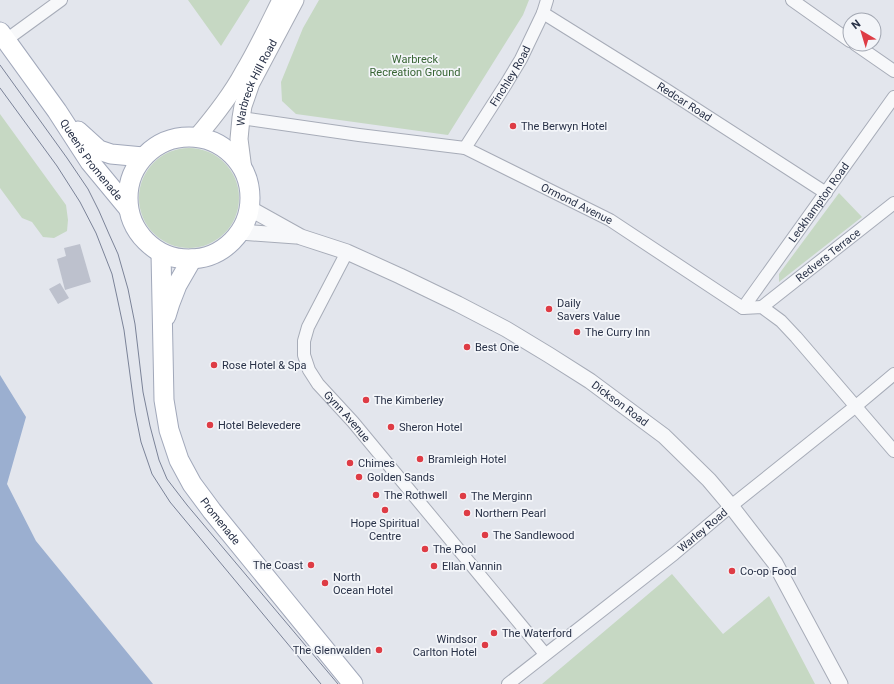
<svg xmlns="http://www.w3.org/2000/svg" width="894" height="684" viewBox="0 0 894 684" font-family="Roboto,sans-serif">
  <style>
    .green { fill: #c6d8c3 }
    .water { fill: #9bafd0 }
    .building { fill: #bdc1cd }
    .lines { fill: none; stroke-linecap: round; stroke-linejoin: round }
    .minor-casing { stroke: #a7acb8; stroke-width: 14 }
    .tertiary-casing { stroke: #a7acb8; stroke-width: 17 }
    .secondary-casing { stroke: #a7acb8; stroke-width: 19 }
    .primary-casing { stroke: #a1a8ba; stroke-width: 21 }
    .minor { stroke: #f7f8fa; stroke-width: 12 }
    .tertiary { stroke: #f7f8fa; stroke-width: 15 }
    .secondary { stroke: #fff; stroke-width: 17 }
    .primary { stroke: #fff; stroke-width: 19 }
    .tram { stroke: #7b8398; stroke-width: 1 }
    .poi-dot { fill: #de3c45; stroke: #f3f5f9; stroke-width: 1.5 }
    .labels { text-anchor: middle; stroke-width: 3.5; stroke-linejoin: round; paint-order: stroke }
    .park-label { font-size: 11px; fill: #386534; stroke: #f3f5f9 }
    .street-label { font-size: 11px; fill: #283147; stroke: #f3f5f9 }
    .poi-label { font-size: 11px; fill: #283147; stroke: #f3f5f9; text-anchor: start }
  </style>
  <rect width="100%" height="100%" fill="#e3e6ed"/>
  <!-- green -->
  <path class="green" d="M188,0H250L221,46Z
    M319,0H529L523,15L448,135L296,114L282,101L281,82L303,28Z
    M0,114L66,205L68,220L67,231L54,238L43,237L32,222L22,218L0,188Z
    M139 198a50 50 0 1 1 100 0a50 50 0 1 1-100 0Z
    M839,193L862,217L779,282V274Z
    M672,574L723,634L769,596L815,684H542Z"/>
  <!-- water -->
  <path class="water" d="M0,375L26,417L7,484L36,541L153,684H0Z"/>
  <!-- building -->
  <path class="building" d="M80,244L91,282L65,290L57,259L66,256L64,248Z
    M60,283L69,298L58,304L49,289Z"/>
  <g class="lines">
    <defs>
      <g id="minor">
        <path d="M792,0L850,41"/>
        <path id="s1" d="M543,13L665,89L826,193"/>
        <path d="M6,40L61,0"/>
        <path d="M855,44L894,71"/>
        <path id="s2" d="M241,118L359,135L465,148L610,220L743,308L762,307L781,321L796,337L894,451"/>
        <path id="s3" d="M465,148L506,84L521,59L543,13L547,0"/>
        <path id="s4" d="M347,252L308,327L304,341V355L309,370L318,384L353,422L545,654"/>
        <path id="s5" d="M762,307L894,203"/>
        <path id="s6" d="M743,308L894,97"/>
        <path id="s7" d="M508,684L674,554L731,506L856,406L894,374"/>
      </g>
      <g id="tertiary">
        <path id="s8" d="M249,208L301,237L347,252L400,276L458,304L506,329L549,355L590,381L664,436L709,480L731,506L775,563L840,684"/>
        <path d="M240,232L296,236"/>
      </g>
      <g id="secondary">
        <path d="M196,138C213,118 230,97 243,73C257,50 269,24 281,0"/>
        <path id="s9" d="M243,170L239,139L241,118L243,106L251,83L295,0"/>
      </g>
      <g id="primary">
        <path id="s10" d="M0,32L57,111L90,162L128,208"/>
        <path d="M78,131L99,150L111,154L143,157"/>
        <circle cx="189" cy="198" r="61"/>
        <path id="s11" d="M161,253L164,400L169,430L179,460L192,484L212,511L353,684"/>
        <path d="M166,316L170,303L177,285L192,259"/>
      </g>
    </defs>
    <!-- minor casing -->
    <use href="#minor" class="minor-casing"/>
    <!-- tertiary casing -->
    <use href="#tertiary" class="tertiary-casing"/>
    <!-- secondary casing -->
    <use href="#secondary" class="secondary-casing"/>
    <!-- primary casing -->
    <use href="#primary" class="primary-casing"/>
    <!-- minor -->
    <use href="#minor" class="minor"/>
    <!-- tertiary -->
    <use href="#tertiary" class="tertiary"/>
    <!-- secondary -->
    <use href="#secondary" class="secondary"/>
    <!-- primary -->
    <use href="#primary" class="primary"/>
    <!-- tram -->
    <path class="tram" d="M0,65L67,158L88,189L99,211L109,234L118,254L128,289L135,324L143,392L150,426L159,460L167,479L187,505L338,684
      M0,88L57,166L80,202L96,233L112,274L117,297L124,330L135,412L141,442L152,474L170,502L321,684"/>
  </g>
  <!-- markers -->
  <g class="poi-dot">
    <circle cx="513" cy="126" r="4"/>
    <circle cx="549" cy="309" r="4"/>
    <circle cx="577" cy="332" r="4"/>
    <circle cx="467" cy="347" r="4"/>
    <circle cx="214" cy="365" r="4"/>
    <circle cx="366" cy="400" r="4"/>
    <circle cx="210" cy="425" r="4"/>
    <circle cx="391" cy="427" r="4"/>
    <circle cx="420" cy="459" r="4"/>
    <circle cx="350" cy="463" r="4"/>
    <circle cx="359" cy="477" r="4"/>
    <circle cx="376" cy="495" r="4"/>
    <circle cx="463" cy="496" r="4"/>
    <circle cx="385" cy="510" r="4"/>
    <circle cx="467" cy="513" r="4"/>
    <circle cx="485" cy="535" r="4"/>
    <circle cx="425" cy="549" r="4"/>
    <circle cx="311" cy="565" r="4"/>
    <circle cx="434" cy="566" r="4"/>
    <circle cx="732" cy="571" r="4"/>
    <circle cx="325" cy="583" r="4"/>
    <circle cx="494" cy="633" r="4"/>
    <circle cx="485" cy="645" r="4"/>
    <circle cx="379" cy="650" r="4"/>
  </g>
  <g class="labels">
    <!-- park labels -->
    <g class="park-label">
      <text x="415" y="63">Warbreck<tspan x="415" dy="13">Recreation Ground</tspan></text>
    </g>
    <!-- street labels -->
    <g class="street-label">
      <text dy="4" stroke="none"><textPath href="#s3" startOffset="85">Finchley Road</textPath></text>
      <text dy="4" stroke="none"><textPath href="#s9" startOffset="91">Warbreck Hill Road</textPath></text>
      <text dy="4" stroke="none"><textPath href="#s1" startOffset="167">Redcar Road</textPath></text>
      <text dy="4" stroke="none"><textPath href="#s10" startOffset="157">Queen's Promenade</textPath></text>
      <text dy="4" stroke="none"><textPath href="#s6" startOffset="130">Leckhampton Road</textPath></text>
      <text dy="4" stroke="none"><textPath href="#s2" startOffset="351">Ormond Avenue</textPath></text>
      <text dy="4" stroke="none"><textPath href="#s5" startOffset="84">Redvers Terrace</textPath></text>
      <text dy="4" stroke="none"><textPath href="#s8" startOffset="421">Dickson Road</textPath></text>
      <text dy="4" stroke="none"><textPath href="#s4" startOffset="189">Gynn Avenue</textPath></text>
      <text dy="4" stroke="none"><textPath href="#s11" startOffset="283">Promenade</textPath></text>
      <text dy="4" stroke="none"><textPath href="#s7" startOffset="248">Warley Road</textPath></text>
    </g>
    <!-- poi labels -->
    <g class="poi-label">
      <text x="521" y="130">The Berwyn Hotel</text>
      <text x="557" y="307">Daily<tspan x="557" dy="13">Savers Value</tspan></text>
      <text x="585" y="336">The Curry Inn</text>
      <text x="475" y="351">Best One</text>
      <text x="222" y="369">Rose Hotel &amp; Spa</text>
      <text x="374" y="404">The Kimberley</text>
      <text x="218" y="429">Hotel Belevedere</text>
      <text x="399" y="431">Sheron Hotel</text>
      <text x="428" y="463">Bramleigh Hotel</text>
      <text x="358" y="467">Chimes</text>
      <text x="367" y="481">Golden Sands</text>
      <text x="384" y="499">The Rothwell</text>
      <text x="471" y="500">The Merginn</text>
      <text x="475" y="517">Northern Pearl</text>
      <text x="385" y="527" text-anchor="middle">Hope Spiritual<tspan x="385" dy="13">Centre</tspan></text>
      <text x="493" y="539">The Sandlewood</text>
      <text x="433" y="553">The Pool</text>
      <text x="303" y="569" text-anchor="end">The Coast</text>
      <text x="442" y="570">Ellan Vannin</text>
      <text x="740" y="575">Co-op Food</text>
      <text x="333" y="581">North<tspan x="333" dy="13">Ocean Hotel</tspan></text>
      <text x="502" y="637">The Waterford</text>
      <text x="477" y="643" text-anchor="end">Windsor<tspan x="477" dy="13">Carlton Hotel</tspan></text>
      <text x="371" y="654" text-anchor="end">The Glenwalden</text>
    </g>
  </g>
  <!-- north arrow -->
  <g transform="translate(862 32) rotate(322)"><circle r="19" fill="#f3f5f9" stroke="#a2a7b2"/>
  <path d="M0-3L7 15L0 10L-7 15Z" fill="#de3c45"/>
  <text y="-6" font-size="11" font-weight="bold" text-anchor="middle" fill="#283147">N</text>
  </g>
</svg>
